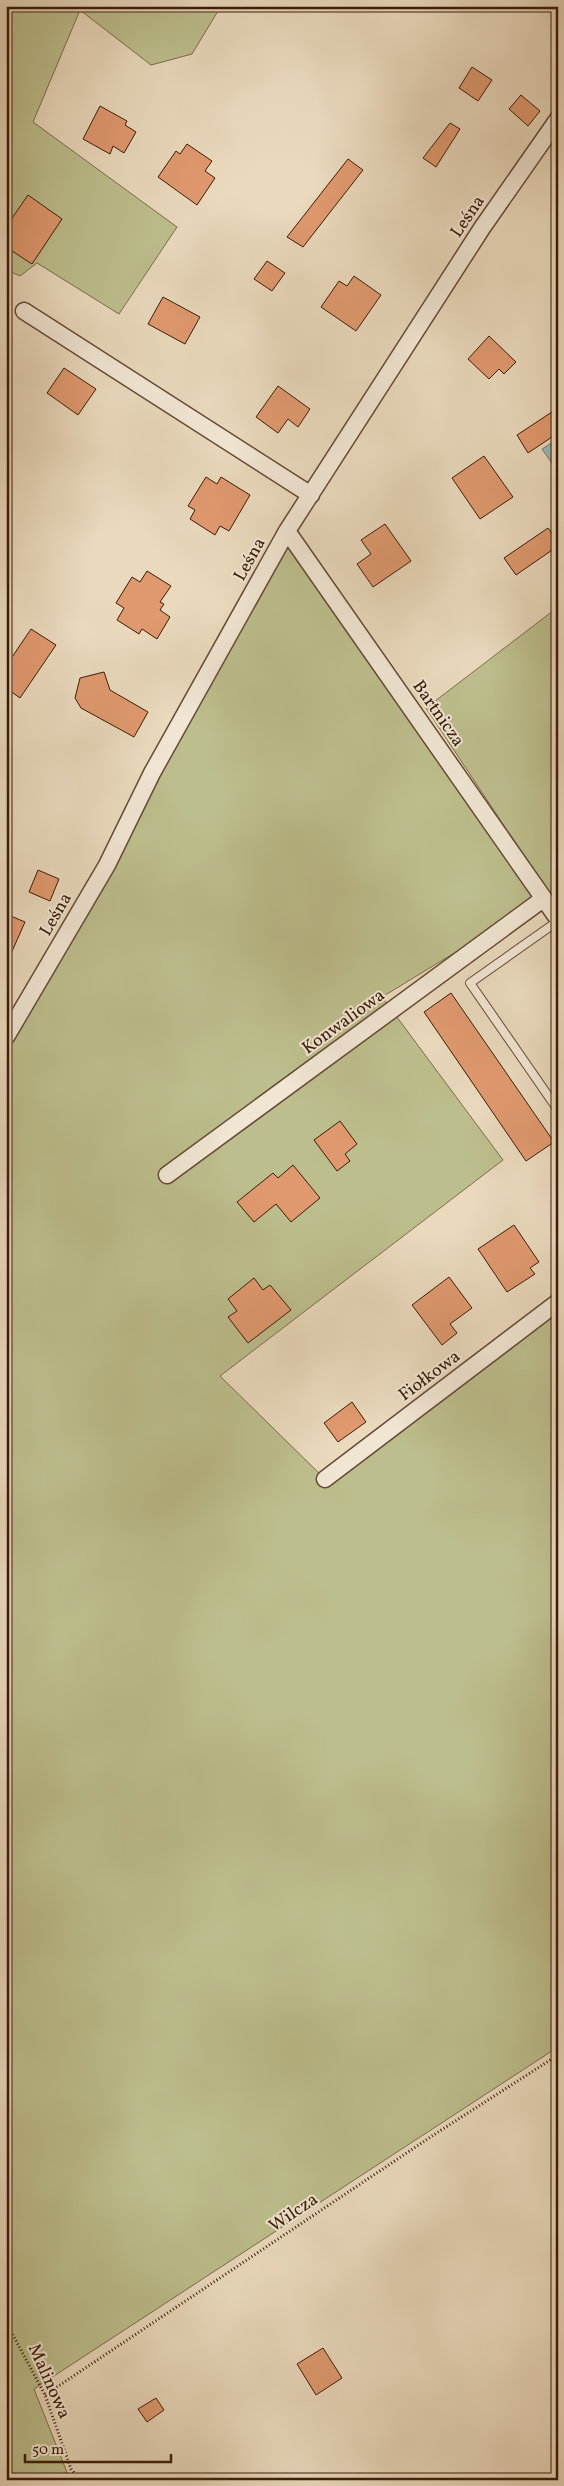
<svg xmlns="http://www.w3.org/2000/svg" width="564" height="2486" viewBox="0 0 564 2486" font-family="Vollkorn,serif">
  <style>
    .green { fill: #bdbe8d; stroke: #7c6c4a }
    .water { fill: #98b9b6; stroke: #737a70 }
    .building { fill: #e0996f; stroke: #3b1b08 }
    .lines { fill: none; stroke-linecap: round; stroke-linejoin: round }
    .lane-casing { stroke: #674a35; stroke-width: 10 }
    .street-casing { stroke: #674a35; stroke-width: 19 }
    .path { stroke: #3b1b08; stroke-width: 3; stroke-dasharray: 1 2.5; stroke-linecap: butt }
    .lane { stroke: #f1e6d4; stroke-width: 8 }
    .street { stroke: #f1e6d4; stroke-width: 16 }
    .labels { text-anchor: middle; stroke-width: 4; stroke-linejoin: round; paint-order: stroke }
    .street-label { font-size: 18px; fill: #3b1b08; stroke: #f1e6d4 }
  </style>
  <rect width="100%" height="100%" fill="#ead9bd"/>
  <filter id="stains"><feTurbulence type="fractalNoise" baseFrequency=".004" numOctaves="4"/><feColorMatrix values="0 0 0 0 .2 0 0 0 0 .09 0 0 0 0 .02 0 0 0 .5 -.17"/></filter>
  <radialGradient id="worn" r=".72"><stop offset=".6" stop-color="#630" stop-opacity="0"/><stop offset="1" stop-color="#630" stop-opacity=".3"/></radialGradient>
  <!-- green -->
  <path class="green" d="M6,6H221L192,54L151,65L80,10L33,122L177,227L119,314L37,263L20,276L6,270Z
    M287,531L543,899L382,997L503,1160L220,1376L325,1479L558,1302V2047L34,2389L70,2480H6V1037Z
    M558,607V907L426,708Z"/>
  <!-- water -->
  <path class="water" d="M558,439V472L542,449Z"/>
  <!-- building -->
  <path class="building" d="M472,67L492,80L478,101L459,88Z
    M521,95L540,111L528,126L509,109Z
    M100,106L127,121L125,125L136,132L124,153L113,146L110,154L83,139Z
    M450,123L460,129L436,167L423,158Z
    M187,144L212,161L205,171L215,178L197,205L158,177L176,151L180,154Z
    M348,159L363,170L303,247L287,237Z
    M28,195L62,219L32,264L6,247V227Z
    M267,261L285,273L272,291L254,279Z
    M354,276L381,295L356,331L321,307L339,281L347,286Z
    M163,297L200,317L185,344L148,324Z
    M489,336L516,362L504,374L499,369L489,379L468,359Z
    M64,368L96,389L78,415L47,393Z
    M278,386L310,409L298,427L288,419L278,433L256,417Z
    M558,408V433L528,453L517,435Z
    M484,456L513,497L480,519L452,478Z
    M206,477L217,484L221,477L250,495L229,531L220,526L215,535L190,519L195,510L188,506Z
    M385,524L411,561L373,587L357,564L371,554L361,540Z
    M548,528L558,542V546L516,575L504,558Z
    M147,571L171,586L160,602L164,604L160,610L170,617L157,639L142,629L139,634L117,620L124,608L116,603L132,577L140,582Z
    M31,629L56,645L20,698L6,688V666Z
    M104,672L110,690L148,712L134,737L81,708L75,698L80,678Z
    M38,870L59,879L50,901L29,892Z
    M6,914L25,922L6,965Z
    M451,993L554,1142L526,1161L424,1012Z
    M340,1121L357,1144L345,1154L350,1161L337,1171L314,1140Z
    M293,1165L320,1198L291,1222L276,1204L254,1222L237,1202L273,1173L278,1178Z
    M514,1225L539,1262L530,1268L535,1274L507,1292L478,1249Z
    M449,1277L472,1308L450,1324L457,1333L442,1345L412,1305Z
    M254,1278L263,1290L270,1285L291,1310L248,1343L228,1317L237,1311L228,1299Z
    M352,1402L366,1422L338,1442L324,1423Z
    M323,2348L342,2378L316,2395L297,2364Z
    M156,2398L164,2410L147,2422L138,2409Z"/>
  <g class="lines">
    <defs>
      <path id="lane" d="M558,921L470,983L558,1110"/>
      <path id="street" d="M24,311L311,495
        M287,531L558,919
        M6,1037L107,865L152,773L287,531L482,228L558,119
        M167,1175L543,899
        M325,1479L558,1302"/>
    </defs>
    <!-- lane casing -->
    <use href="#lane" class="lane-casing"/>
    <!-- street casing -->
    <use href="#street" class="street-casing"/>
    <!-- path -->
    <path class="path" d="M6,2322L45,2395L71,2469L80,2480
      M45,2395L432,2136L558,2055"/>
    <!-- lane -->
    <use href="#lane" class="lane"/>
    <!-- street -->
    <use href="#street" class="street"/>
  </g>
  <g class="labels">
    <!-- street labels -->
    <g class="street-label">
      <text transform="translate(467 216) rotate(-56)" y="6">Leśna</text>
      <text transform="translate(249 559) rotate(-61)" y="6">Leśna</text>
      <text transform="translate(439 713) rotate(55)" y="6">Bartnicza</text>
      <text transform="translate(55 914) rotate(-60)" y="6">Leśna</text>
      <text transform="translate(343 1021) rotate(-36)" y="6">Konwaliowa</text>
      <text transform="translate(429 1375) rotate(-37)" y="6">Fiołkowa</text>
      <text transform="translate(293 2212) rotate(-34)" y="6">Wilcza</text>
      <text transform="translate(50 2381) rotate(66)" y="6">Malinowa</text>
    </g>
  </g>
  <!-- margin -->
  <rect width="564" height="2486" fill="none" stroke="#ead9bd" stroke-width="25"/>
  <rect x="8" y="8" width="549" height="2471" fill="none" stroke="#3b1b08" stroke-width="2.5"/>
  <rect x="12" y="12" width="539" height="2461" fill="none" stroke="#3b1b08"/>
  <!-- scale -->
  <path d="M25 2454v8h146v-8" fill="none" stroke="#3b1b08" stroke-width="2.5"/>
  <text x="32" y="2454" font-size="15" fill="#3b1b08" stroke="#f1e6d4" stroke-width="4" paint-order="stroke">50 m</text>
  <rect width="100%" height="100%" filter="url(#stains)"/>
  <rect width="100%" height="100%" fill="url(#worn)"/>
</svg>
